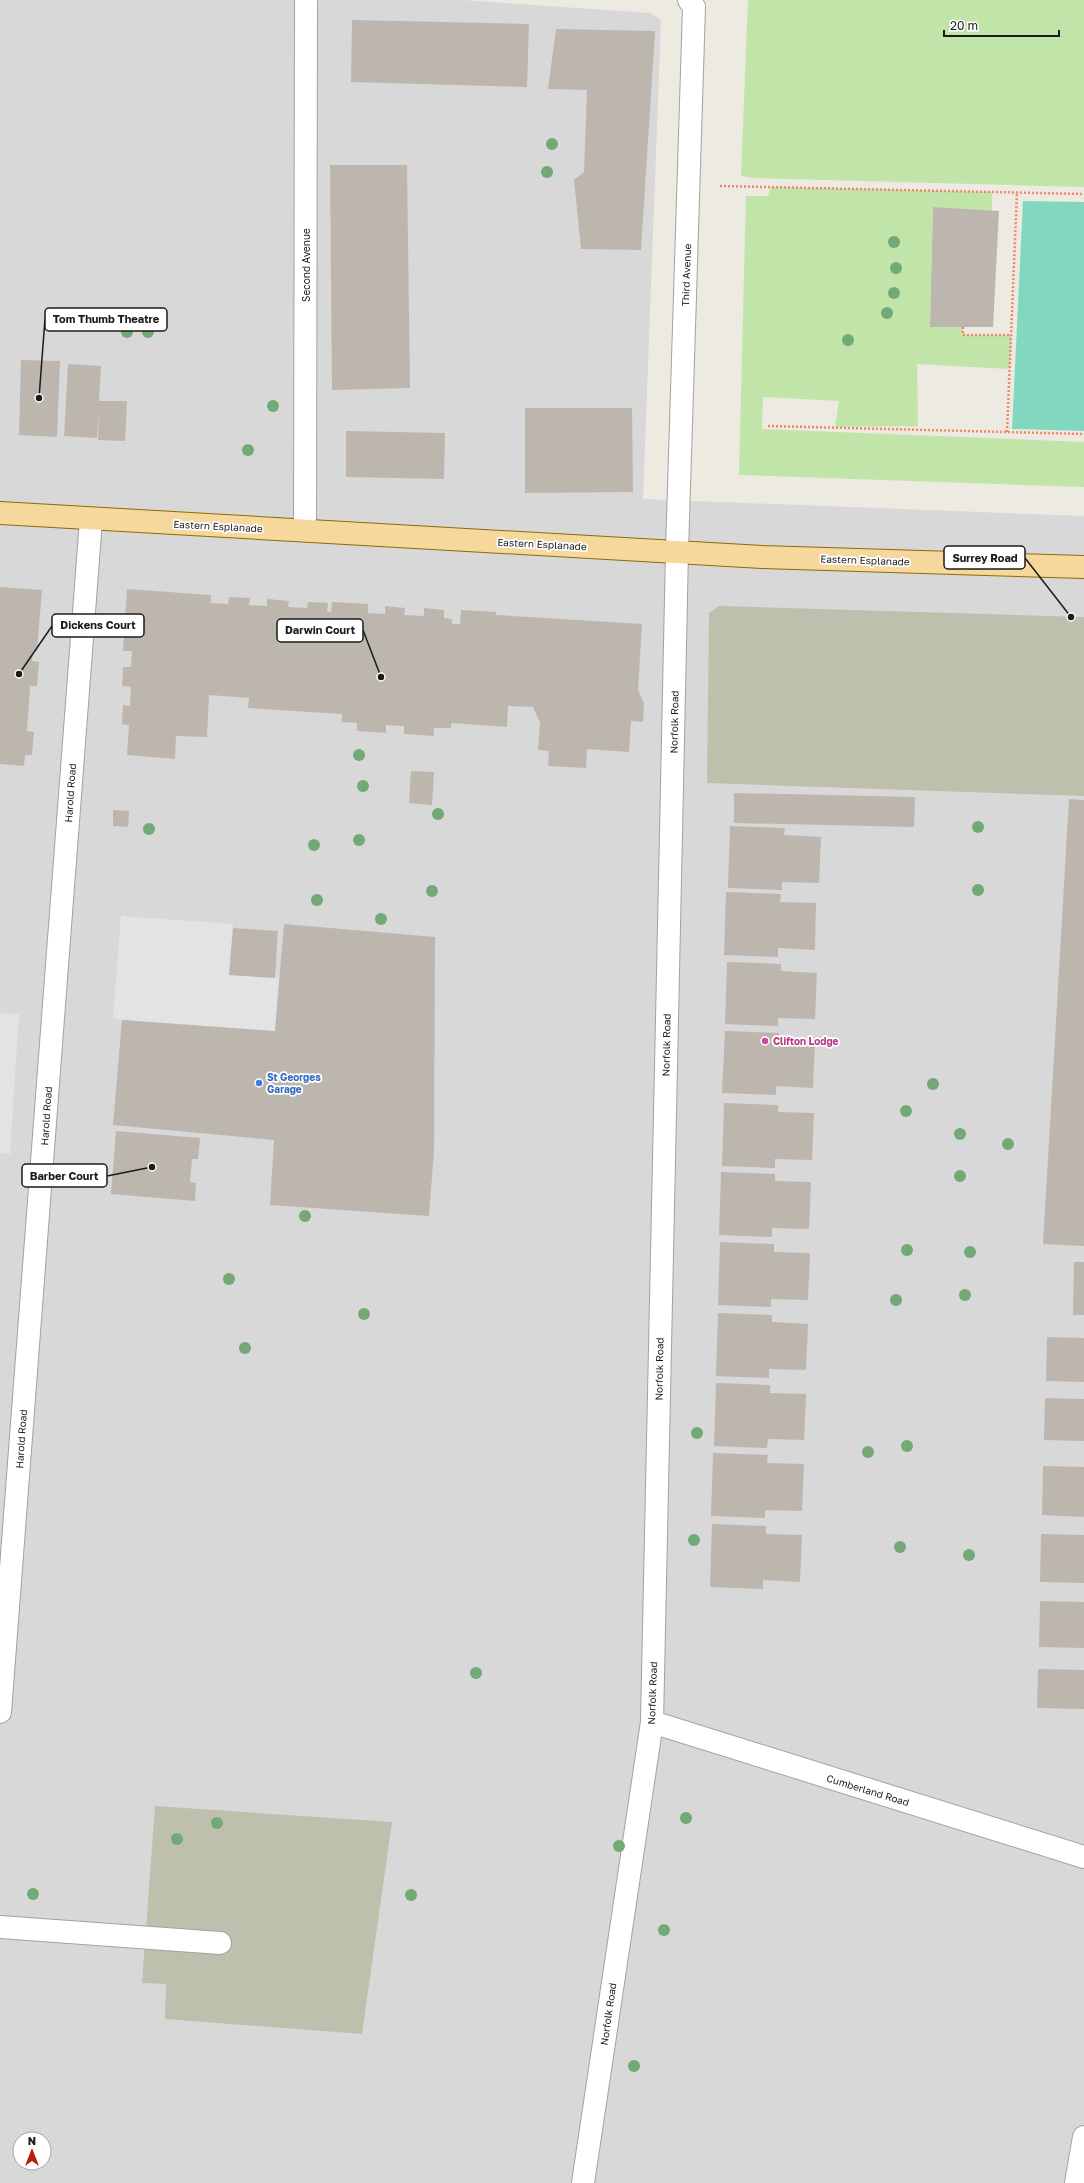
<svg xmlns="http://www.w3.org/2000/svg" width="1084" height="2183" viewBox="0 0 1084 2183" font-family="'Golos Text',sans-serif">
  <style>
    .residential { fill: #d9d8d8; fill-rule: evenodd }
    .construction { fill: #bec0ad }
    .grass { fill: #c1e5a8 }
    .pitch { fill: #82d8bf }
    .parking { fill: #e3e3e3 }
    .building { fill: #bcb6ae }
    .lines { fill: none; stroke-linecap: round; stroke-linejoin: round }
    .minor-casing { stroke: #a2a2a2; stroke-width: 24 }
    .major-casing { stroke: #8b6b07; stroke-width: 24 }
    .path { stroke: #f2866c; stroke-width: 2.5; stroke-dasharray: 2 2; stroke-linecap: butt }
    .minor { stroke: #fff; stroke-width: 22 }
    .major { stroke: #f6d89c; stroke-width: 22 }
    .tree { fill: #73a877 }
    .hotel-dot { fill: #d1479c; stroke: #fff; stroke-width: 1.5 }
    .shop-dot { fill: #3f7fe0; stroke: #fff; stroke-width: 1.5 }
    .labels { text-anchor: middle; stroke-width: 3.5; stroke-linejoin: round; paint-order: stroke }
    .street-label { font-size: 10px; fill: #1b1b1b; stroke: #fff }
    .hotel-label { font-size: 10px; font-weight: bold; fill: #b23c85; stroke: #fff; text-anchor: start }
    .shop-label { font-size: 10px; font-weight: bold; fill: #366cbe; stroke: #fff; text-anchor: start }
    .leader { fill: none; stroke: #1b1b1b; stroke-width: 1.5 }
    .callout-dot { fill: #1b1b1b; stroke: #fff; stroke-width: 1.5 }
    .callout { fill: #fff; stroke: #1b1b1b; stroke-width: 1.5 }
    .callout-label { font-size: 11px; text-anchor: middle; font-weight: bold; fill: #1b1b1b }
  </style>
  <rect width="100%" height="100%" fill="#eceae1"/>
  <!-- residential -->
  <path class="residential" d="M0,0H463L650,13L661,20L643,499L1084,516V2183H0ZM20,2139H44V2163H20Z"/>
  <!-- construction -->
  <path class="construction" d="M719,606L1084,617V796L707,783L709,613Z
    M155,1806L392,1822L362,2034L165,2019L166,1984L142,1983Z"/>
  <!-- grass -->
  <path class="grass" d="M748,0H1084V187L754,178L741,176Z
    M771,187L992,192V211L933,207L930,327H963V335H1011L1010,369L917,364L918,426L835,427L839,401L763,397L762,429L1084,442V487L739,475L746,196H768Z"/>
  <!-- pitch -->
  <path class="pitch" d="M1023,201L1084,202V431L1012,429Z"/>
  <!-- parking -->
  <path class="parking" d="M121,916L233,924L229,975L279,978L275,1031L113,1019Z
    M0,1013L19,1014L10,1154L0,1153Z"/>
  <!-- building -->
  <path class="building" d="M352,20L529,24L527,87L351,82Z
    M556,29L655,31L641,250L581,249L574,180L584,172L587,90L548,89Z
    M330,165H407L410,388L332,390Z
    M933,207L999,211L993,327H930Z
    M21,360L60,361L57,437L19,435Z
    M68,364L101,366L99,401H127L125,441L98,440L99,408L97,438L64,436Z
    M525,408H632L633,492L525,493Z
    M346,431L445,433L444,479L346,477Z
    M0,587L42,590L37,651H33L32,661L39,662L37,686H30L27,731L34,732L32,755H25L24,766L0,764Z
    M127,589L211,595V603L228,604L229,597L250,598L249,605L267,606V599L289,601L288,607L307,608L308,602L328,603L327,612H331L332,602L368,604V613L385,614V606L405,608L404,615L424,616V608L444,610V618L452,619V624H460L461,610L496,612V615L642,624L638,690L644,703L643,722L631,721L629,752L587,749L586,768L548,766L549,751L538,750L540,723L533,707L508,706L507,727L451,723V728H434V736L404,734V726L386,725V733L357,731V723L342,722V714L248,708L249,698L209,695L207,737L176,736L175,759L127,755L129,725L122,724L123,705L130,706L131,687L122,686L123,667H131L132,651H123Z
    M411,771L434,772L432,805L409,803Z
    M734,793L915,797L914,827L734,823Z
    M1069,799L1084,800V1246L1043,1244Z
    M113,810L129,811L128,827L113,826Z
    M730,826L785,828L784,835L821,837L819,883L782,882V890L728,888Z
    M726,892L781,894L780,902L816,903L815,950L778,948V957L724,955Z
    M284,924L435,937L434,1151L429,1216L270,1205L274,1140L113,1125L122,1020L275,1031Z
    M233,928L278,931L275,978L229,975Z
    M727,962L781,964V971L817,973L815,1019L778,1018V1026L725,1024Z
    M725,1031L779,1033V1040L815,1042L813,1088L776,1086V1095L722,1093Z
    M724,1103L778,1105V1112L814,1113L812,1160L775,1159V1168L722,1166Z
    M116,1131L200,1138L198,1159H192L191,1171L190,1182L196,1183L195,1201L111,1194Z
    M721,1172L775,1174V1181L811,1182L809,1229L772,1228V1237L719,1235Z
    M720,1242L774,1244V1252L810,1253L808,1300L771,1299V1307L718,1305Z
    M1074,1262H1084V1315H1073Z
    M718,1313L772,1315V1322L808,1324L806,1370L769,1369V1378L716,1376Z
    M1047,1337L1084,1338V1382L1046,1381Z
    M716,1383L770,1385V1393L806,1394L804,1440L768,1439L767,1448L714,1446Z
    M1045,1398L1084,1399V1441L1044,1440Z
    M713,1453L768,1455L767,1463L804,1464L802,1511L765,1510V1518L711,1516Z
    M1043,1466L1084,1467V1517L1042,1515Z
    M712,1524L766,1526V1534L802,1535L800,1582L763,1580V1589L710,1587Z
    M1041,1534L1084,1535V1583L1040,1582Z
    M1040,1601L1084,1602V1648L1039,1647Z
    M1038,1669L1084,1670V1709L1037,1708Z"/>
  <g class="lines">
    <defs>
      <path id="minor" d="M305,530L306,0
        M0,1712L91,520
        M652,1722L1084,1857
        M0,1927L220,1943
        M583,2183L652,1722L677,551L694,7L689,0
        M1076,2183L1084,2137"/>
      <path id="major" d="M0,513L762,557L1084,567"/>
    </defs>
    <!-- minor casing -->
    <use href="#minor" class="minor-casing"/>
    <!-- major casing -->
    <use href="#major" class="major-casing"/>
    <!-- path -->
    <path class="path" d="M720,186L1084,194
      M963,327V335H1011
      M768,426L1084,434
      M1007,432L1017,192"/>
    <!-- minor -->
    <use href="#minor" class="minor"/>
    <!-- major -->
    <use href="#major" class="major"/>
  </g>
  <!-- trees -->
  <g class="tree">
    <circle cx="552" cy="144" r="6"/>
    <circle cx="547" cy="172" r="6"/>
    <circle cx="894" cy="242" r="6"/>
    <circle cx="896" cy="268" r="6"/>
    <circle cx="894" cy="293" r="6"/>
    <circle cx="887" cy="313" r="6"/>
    <circle cx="127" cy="332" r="6"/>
    <circle cx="148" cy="332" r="6"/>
    <circle cx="848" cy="340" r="6"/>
    <circle cx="273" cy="406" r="6"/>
    <circle cx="248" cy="450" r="6"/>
    <circle cx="359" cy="755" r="6"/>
    <circle cx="363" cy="786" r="6"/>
    <circle cx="438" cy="814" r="6"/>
    <circle cx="978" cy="827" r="6"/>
    <circle cx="149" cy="829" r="6"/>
    <circle cx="359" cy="840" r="6"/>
    <circle cx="314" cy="845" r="6"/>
    <circle cx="978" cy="890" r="6"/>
    <circle cx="432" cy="891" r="6"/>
    <circle cx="317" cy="900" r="6"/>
    <circle cx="381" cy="919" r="6"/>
    <circle cx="933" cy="1084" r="6"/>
    <circle cx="906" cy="1111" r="6"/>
    <circle cx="960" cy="1134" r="6"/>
    <circle cx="1008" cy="1144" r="6"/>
    <circle cx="960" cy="1176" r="6"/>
    <circle cx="305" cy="1216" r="6"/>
    <circle cx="907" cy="1250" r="6"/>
    <circle cx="970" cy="1252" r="6"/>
    <circle cx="229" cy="1279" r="6"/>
    <circle cx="965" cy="1295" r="6"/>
    <circle cx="896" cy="1300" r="6"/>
    <circle cx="364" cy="1314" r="6"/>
    <circle cx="245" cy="1348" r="6"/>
    <circle cx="697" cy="1433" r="6"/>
    <circle cx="907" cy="1446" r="6"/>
    <circle cx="868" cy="1452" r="6"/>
    <circle cx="694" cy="1540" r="6"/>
    <circle cx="900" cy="1547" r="6"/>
    <circle cx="969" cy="1555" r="6"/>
    <circle cx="476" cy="1673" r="6"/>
    <circle cx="686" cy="1818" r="6"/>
    <circle cx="217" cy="1823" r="6"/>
    <circle cx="177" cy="1839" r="6"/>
    <circle cx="619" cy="1846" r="6"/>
    <circle cx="33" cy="1894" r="6"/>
    <circle cx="411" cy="1895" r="6"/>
    <circle cx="664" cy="1930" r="6"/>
    <circle cx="634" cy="2066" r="6"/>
  </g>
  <!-- markers -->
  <circle class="hotel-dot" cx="765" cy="1041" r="4"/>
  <circle class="shop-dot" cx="259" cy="1083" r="4"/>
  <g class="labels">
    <!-- street labels -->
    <g class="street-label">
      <text transform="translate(306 265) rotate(-90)" y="4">Second Avenue</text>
      <text transform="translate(686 275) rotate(-88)" y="4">Third Avenue</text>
      <text transform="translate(218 526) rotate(3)" y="4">Eastern Esplanade</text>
      <text transform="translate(542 544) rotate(3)" y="4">Eastern Esplanade</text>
      <text transform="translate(865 560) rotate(2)" y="4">Eastern Esplanade</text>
      <text transform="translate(674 722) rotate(-89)" y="4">Norfolk Road</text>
      <text transform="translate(70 793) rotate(-86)" y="4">Harold Road</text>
      <text transform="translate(666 1045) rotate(-89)" y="4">Norfolk Road</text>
      <text transform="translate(46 1116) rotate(-86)" y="4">Harold Road</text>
      <text transform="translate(659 1369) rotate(-89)" y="4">Norfolk Road</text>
      <text transform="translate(21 1439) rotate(-86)" y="4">Harold Road</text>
      <text transform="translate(652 1693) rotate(-88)" y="4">Norfolk Road</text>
      <text transform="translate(868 1790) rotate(17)" y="4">Cumberland Road</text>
      <text transform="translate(608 2014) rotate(-82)" y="4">Norfolk Road</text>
    </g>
    <!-- hotel labels -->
    <g class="hotel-label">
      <text x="773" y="1045">Clifton Lodge</text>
    </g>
    <!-- shop labels -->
    <g class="shop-label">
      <text x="267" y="1081">St Georges<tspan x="267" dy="12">Garage</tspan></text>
    </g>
  </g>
  <!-- callouts -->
  <path class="leader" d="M39 398L45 319M1071 617L1025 558M19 674L52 626M381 677L363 630M152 1167L107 1176"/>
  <g class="callout-dot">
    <circle cx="39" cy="398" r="4"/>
    <circle cx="1071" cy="617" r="4"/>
    <circle cx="19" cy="674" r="4"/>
    <circle cx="381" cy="677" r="4"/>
    <circle cx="152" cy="1167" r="4"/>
  </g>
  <g class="callout">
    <rect x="45" y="308" width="122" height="23" rx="4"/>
    <rect x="944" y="546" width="81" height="23" rx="4"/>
    <rect x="52" y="614" width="92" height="23" rx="4"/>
    <rect x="277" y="619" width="86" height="23" rx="4"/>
    <rect x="22" y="1164" width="85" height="23" rx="4"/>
  </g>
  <g class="callout-label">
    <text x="106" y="323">Tom Thumb Theatre</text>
    <text x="985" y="562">Surrey Road</text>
    <text x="98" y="629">Dickens Court</text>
    <text x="320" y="634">Darwin Court</text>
    <text x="64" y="1180">Barber Court</text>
  </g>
  <!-- north arrow -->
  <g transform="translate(32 2151)"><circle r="19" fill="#ffffff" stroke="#a4a4a4"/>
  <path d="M0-3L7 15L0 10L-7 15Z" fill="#bc1a0a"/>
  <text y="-6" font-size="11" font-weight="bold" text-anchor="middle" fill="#1b1b1b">N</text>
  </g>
  <!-- scale -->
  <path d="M944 30v6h115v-6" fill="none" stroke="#1b1b1b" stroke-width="2"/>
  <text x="950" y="30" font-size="12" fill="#1b1b1b" stroke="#ffffff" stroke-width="3" paint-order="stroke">20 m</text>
</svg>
